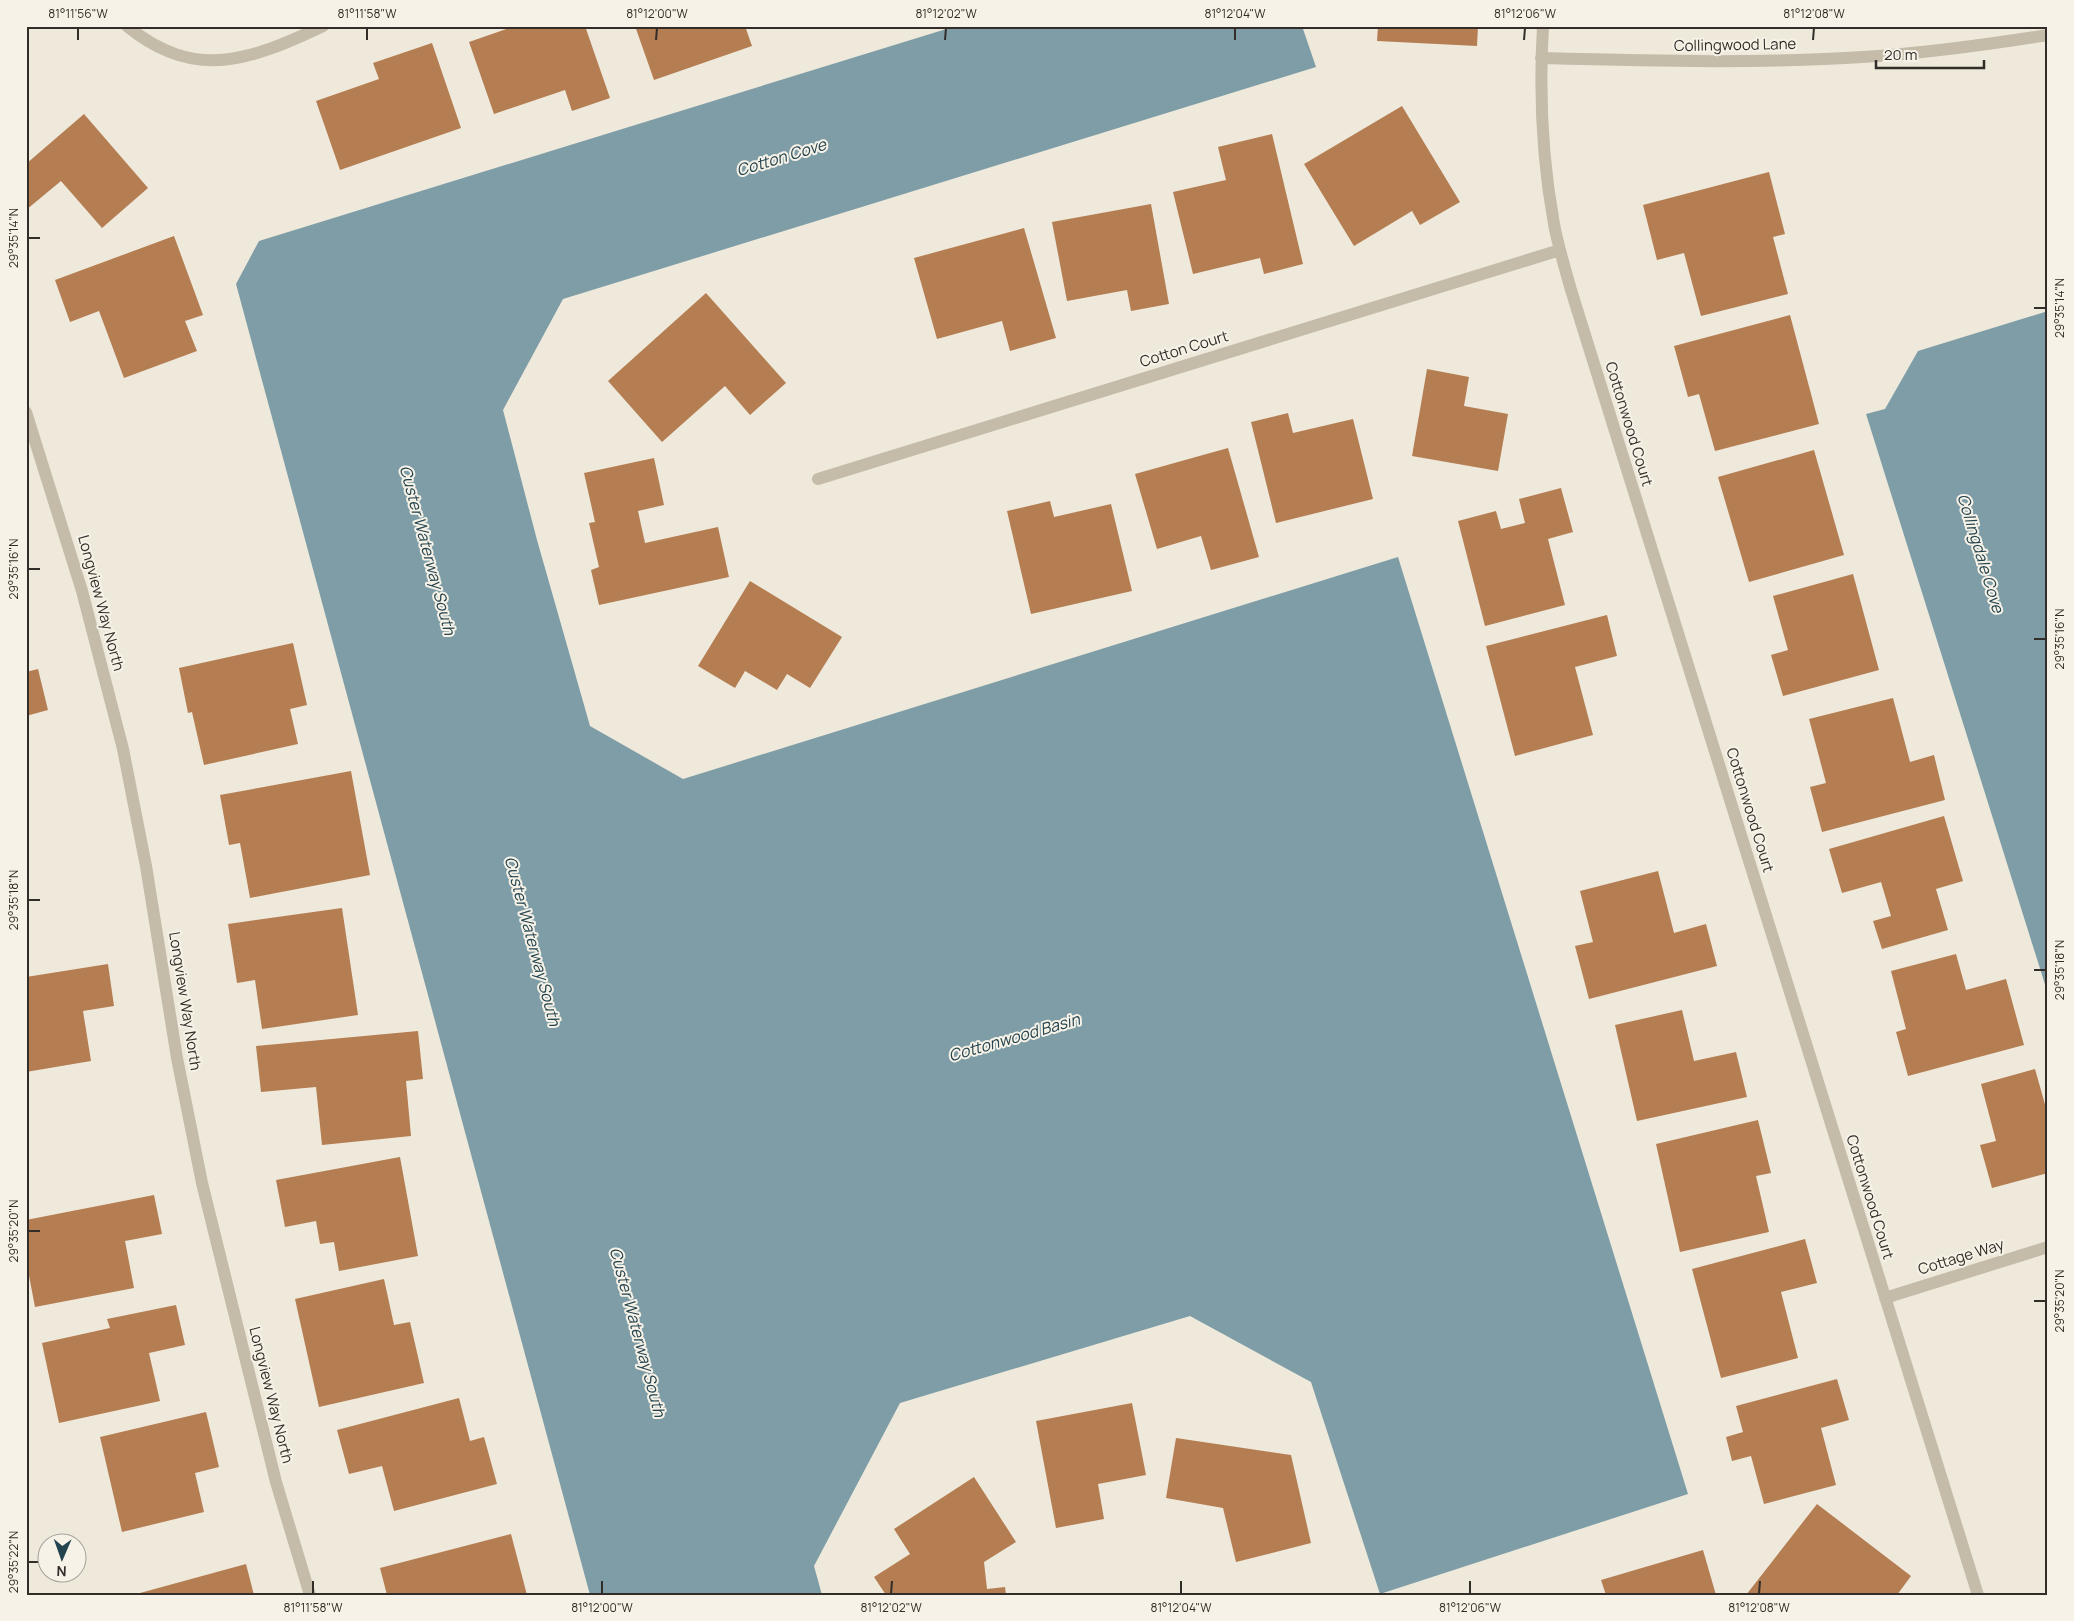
<svg xmlns="http://www.w3.org/2000/svg" width="2074" height="1621" viewBox="0 0 2074 1621" font-family="Manrope,sans-serif">
  <style>
    .water { fill: #7e9da7 }
    .building { fill: #b57d52 }
    .lines { fill: none; stroke-linecap: round; stroke-linejoin: round }
    .minor { stroke: #c4bba9; stroke-width: 12 }
    .ticks { fill: none; stroke: #322d28; stroke-width: 2 }
    .labels { text-anchor: middle; stroke-width: 4; stroke-linejoin: round; paint-order: stroke }
    .street-label { font-size: 15px; fill: #322d28; stroke: #f6f2e7 }
    .water-label { font-size: 16px; font-style: italic; fill: #23434e; stroke: #f6f2e7 }
    .neatline { fill: none; stroke: #322d28; stroke-width: 2 }
    .ticks-label { font-size: 12px; text-anchor: middle; fill: #322d28 }
  </style>
  <rect width="100%" height="100%" fill="#eee9db"/>
  <!-- water -->
  <path class="water" d="M956,26H1302L1316,67L563,299L503,410L537,540L590,726L683,779L1398,557L1688,1494L1380,1594L1311,1382L1190,1316L900,1403L814,1566L822,1595H590L236,284L259,241Z
    M2048,311V994L1866,414L1885,409L1918,351Z"/>
  <!-- building -->
  <path class="building" d="M515,26H585L610,98L572,111L565,90L494,114L469,42Z
    M635,26H745L752,46L654,80Z
    M1378,26H1478L1477,46L1377,41Z
    M432,43L461,128L340,170L316,101L379,79L373,63Z
    M1402,106L1460,202L1420,225L1412,211L1354,246L1304,164Z
    M84,114L148,188L102,228L61,181L26,210V164Z
    M1272,134L1303,264L1264,274L1260,258L1193,274L1173,192L1226,180L1218,147Z
    M1769,172L1785,234L1773,237L1788,294L1701,316L1684,253L1657,260L1643,205Z
    M1151,204L1169,304L1131,311L1127,290L1067,301L1052,222Z
    M1024,228L1056,338L1010,351L1002,321L937,339L914,258Z
    M174,236L203,315L185,321L197,351L124,378L99,311L70,322L55,280Z
    M706,293L786,383L750,415L725,386L662,442L608,381Z
    M1790,315L1819,424L1715,451L1699,394L1688,397L1674,346Z
    M1427,369L1469,377L1464,406L1508,414L1498,471L1412,456Z
    M1288,413L1293,433L1353,419L1373,499L1276,523L1251,422Z
    M1228,448L1259,557L1211,570L1201,536L1157,549L1135,474Z
    M1814,450L1844,555L1749,582L1718,477Z
    M654,458L664,505L638,511L645,543L718,527L729,577L599,605L591,570L599,567L589,523L595,522L584,473Z
    M1561,488L1573,532L1548,539L1565,605L1485,626L1458,521L1496,511L1501,529L1525,523L1519,499Z
    M1050,501L1054,517L1111,504L1132,591L1031,614L1007,511Z
    M1853,574L1879,670L1783,696L1771,655L1788,650L1773,596Z
    M750,581L842,637L810,688L787,674L777,690L745,671L735,688L698,666Z
    M1607,615L1617,656L1575,667L1593,735L1515,756L1486,646Z
    M293,643L307,705L290,709L298,744L204,765L192,712L188,713L179,668Z
    M38,669L48,710L26,716V672Z
    M1893,698L1910,762L1934,755L1945,800L1822,832L1810,787L1826,783L1809,719Z
    M351,771L370,875L250,898L240,843L229,845L220,795Z
    M1944,816L1963,881L1936,889L1948,930L1882,949L1873,921L1891,916L1881,882L1842,893L1829,849Z
    M1658,871L1674,933L1706,924L1717,966L1589,999L1575,946L1593,942L1580,891Z
    M342,908L358,1015L262,1029L255,980L237,983L228,924Z
    M1956,954L1966,990L2006,979L2024,1045L1908,1076L1896,1032L1906,1029L1891,971Z
    M108,964L114,1006L83,1011L91,1061L26,1072V977Z
    M1682,1010L1694,1061L1736,1052L1747,1097L1637,1121L1615,1025Z
    M418,1031L423,1079L406,1081L411,1136L322,1145L316,1087L261,1092L256,1046Z
    M2035,1069L2048,1115V1173L1992,1188L1980,1145L1996,1141L1981,1084Z
    M1758,1120L1771,1173L1756,1176L1769,1232L1680,1252L1656,1144Z
    M400,1157L418,1256L339,1271L334,1242L320,1244L316,1221L285,1227L276,1180Z
    M154,1195L162,1234L125,1241L134,1288L35,1307L26,1260V1220Z
    M1805,1239L1817,1283L1781,1292L1798,1358L1721,1378L1692,1269Z
    M384,1279L394,1325L410,1322L424,1383L319,1407L295,1299Z
    M176,1305L185,1345L149,1353L160,1401L59,1423L42,1343L110,1328L107,1319Z
    M1837,1379L1849,1420L1821,1428L1836,1485L1764,1504L1751,1456L1732,1461L1726,1437L1743,1432L1736,1406Z
    M459,1398L470,1441L484,1437L497,1484L394,1511L382,1466L349,1474L337,1430Z
    M1132,1403L1146,1475L1098,1484L1104,1519L1056,1528L1036,1421Z
    M206,1412L219,1467L195,1473L204,1512L122,1532L100,1437Z
    M1176,1438L1291,1455L1311,1543L1236,1562L1223,1508L1166,1498Z
    M974,1477L1016,1542L984,1562L987,1589L1005,1587L1006,1595H955V1593L947,1595H886L874,1577L910,1554L894,1529Z
    M1817,1504L1911,1576L1897,1595H1746Z
    M511,1534L527,1595H387L380,1568Z
    M1703,1550L1716,1595H1606L1601,1580Z
    M246,1564L254,1595H141L140,1593Z"/>
  <g class="lines">
    <!-- minor -->
    <path class="minor" d="M127,26C195,82 251,60 323,26
      M1543,26C1539,93 1542,158 1554,224C1558,246 1565,268 1571,290L1978,1595
      M1541,58C1654,61 1766,64 1878,56C1935,52 1991,44 2048,35
      M26,412L82,591L123,749L146,866L177,1058L202,1183L276,1482L310,1595
      M818,479L1560,250
      M1885,1298L2048,1247"/>
  </g>
  <!-- ticks -->
  <path class="ticks" d="M78,40V28M367,40V28M656,40L657,28M945,40L946,28M1235,40V28M1524,40L1525,28M1813,40L1814,28M28,238H40M2034,308H2046M28,569H40M2034,639H2046M28,900H40M2034,970H2046M28,1231H40M2034,1301H2046M28,1562H40M313,1594V1581M602,1594V1581M891,1594L892,1581M1181,1594V1581M1470,1594V1581M1759,1594L1760,1581"/>
  <g class="labels">
    <!-- street labels -->
    <g class="street-label">
      <text transform="translate(1735 45) rotate(-1)" y="5">Collingwood Lane</text>
      <text transform="translate(1184 349) rotate(-17)" y="5">Cotton Court</text>
      <text transform="translate(1629 424) rotate(73)" y="5">Cottonwood Court</text>
      <text transform="translate(101 603) rotate(75)" y="5">Longview Way North</text>
      <text transform="translate(1750 810) rotate(73)" y="5">Cottonwood Court</text>
      <text transform="translate(185 1001) rotate(81)" y="5">Longview Way North</text>
      <text transform="translate(1870 1197) rotate(73)" y="5">Cottonwood Court</text>
      <text transform="translate(1961 1257) rotate(-17)" y="5">Cottage Way</text>
      <text transform="translate(271 1395) rotate(76)" y="5">Longview Way North</text>
    </g>
    <!-- water labels -->
    <g class="water-label">
      <text transform="translate(781 157) rotate(-17)" y="6">Cotton Cove</text>
      <text transform="translate(428 550) rotate(75)" y="6">Custer Waterway South</text>
      <text transform="translate(1981 553) rotate(73)" y="6">Collingdale Cove</text>
      <text transform="translate(533 941) rotate(75)" y="6">Custer Waterway South</text>
      <text transform="translate(1014 1037) rotate(-16)" y="6">Cottonwood Basin</text>
      <text transform="translate(638 1332) rotate(75)" y="6">Custer Waterway South</text>
    </g>
  </g>
  <!-- border -->
  <rect width="2074" height="1621" fill="none" stroke="#f6f2e7" stroke-width="55"/>
  <!-- north arrow -->
  <g transform="translate(62 1558) rotate(182)"><circle r="24" fill="#f6f2e7" stroke="#a8a39b"/>
  <path d="M0-4L9 19L0 12L-9 19Z" fill="#23434e"/>
  <text y="-8" font-size="14" font-weight="bold" text-anchor="middle" fill="#322d28">N</text>
  </g>
  <!-- scale -->
  <path d="M1876 60v8h108v-8" fill="none" stroke="#322d28" stroke-width="2.5"/>
  <text x="1884" y="60" font-size="15" fill="#322d28" stroke="#f6f2e7" stroke-width="4" paint-order="stroke">20 m</text>
  <rect x="28" y="28" width="2018" height="1566" class="neatline"/>
  <g class="ticks-label">
    <text x="78" y="18">81°11'56"W</text>
    <text x="367" y="18">81°11'58"W</text>
    <text x="657" y="18">81°12'00"W</text>
    <text x="946" y="18">81°12'02"W</text>
    <text x="1235" y="18">81°12'04"W</text>
    <text x="1525" y="18">81°12'06"W</text>
    <text x="1814" y="18">81°12'08"W</text>
    <text transform="translate(14 238) rotate(-90)" y="4">29°35'14"N</text>
    <text transform="translate(2060 308) rotate(-90)" y="4">29°35'14"N</text>
    <text transform="translate(14 569) rotate(-90)" y="4">29°35'16"N</text>
    <text transform="translate(2060 639) rotate(-90)" y="4">29°35'16"N</text>
    <text transform="translate(14 900) rotate(-90)" y="4">29°35'18"N</text>
    <text transform="translate(2060 970) rotate(-90)" y="4">29°35'18"N</text>
    <text transform="translate(14 1231) rotate(-90)" y="4">29°35'20"N</text>
    <text transform="translate(2060 1301) rotate(-90)" y="4">29°35'20"N</text>
    <text transform="translate(14 1562) rotate(-90)" y="4">29°35'22"N</text>
    <text x="313" y="1612">81°11'58"W</text>
    <text x="602" y="1612">81°12'00"W</text>
    <text x="891" y="1612">81°12'02"W</text>
    <text x="1181" y="1612">81°12'04"W</text>
    <text x="1470" y="1612">81°12'06"W</text>
    <text x="1759" y="1612">81°12'08"W</text>
  </g>
</svg>
